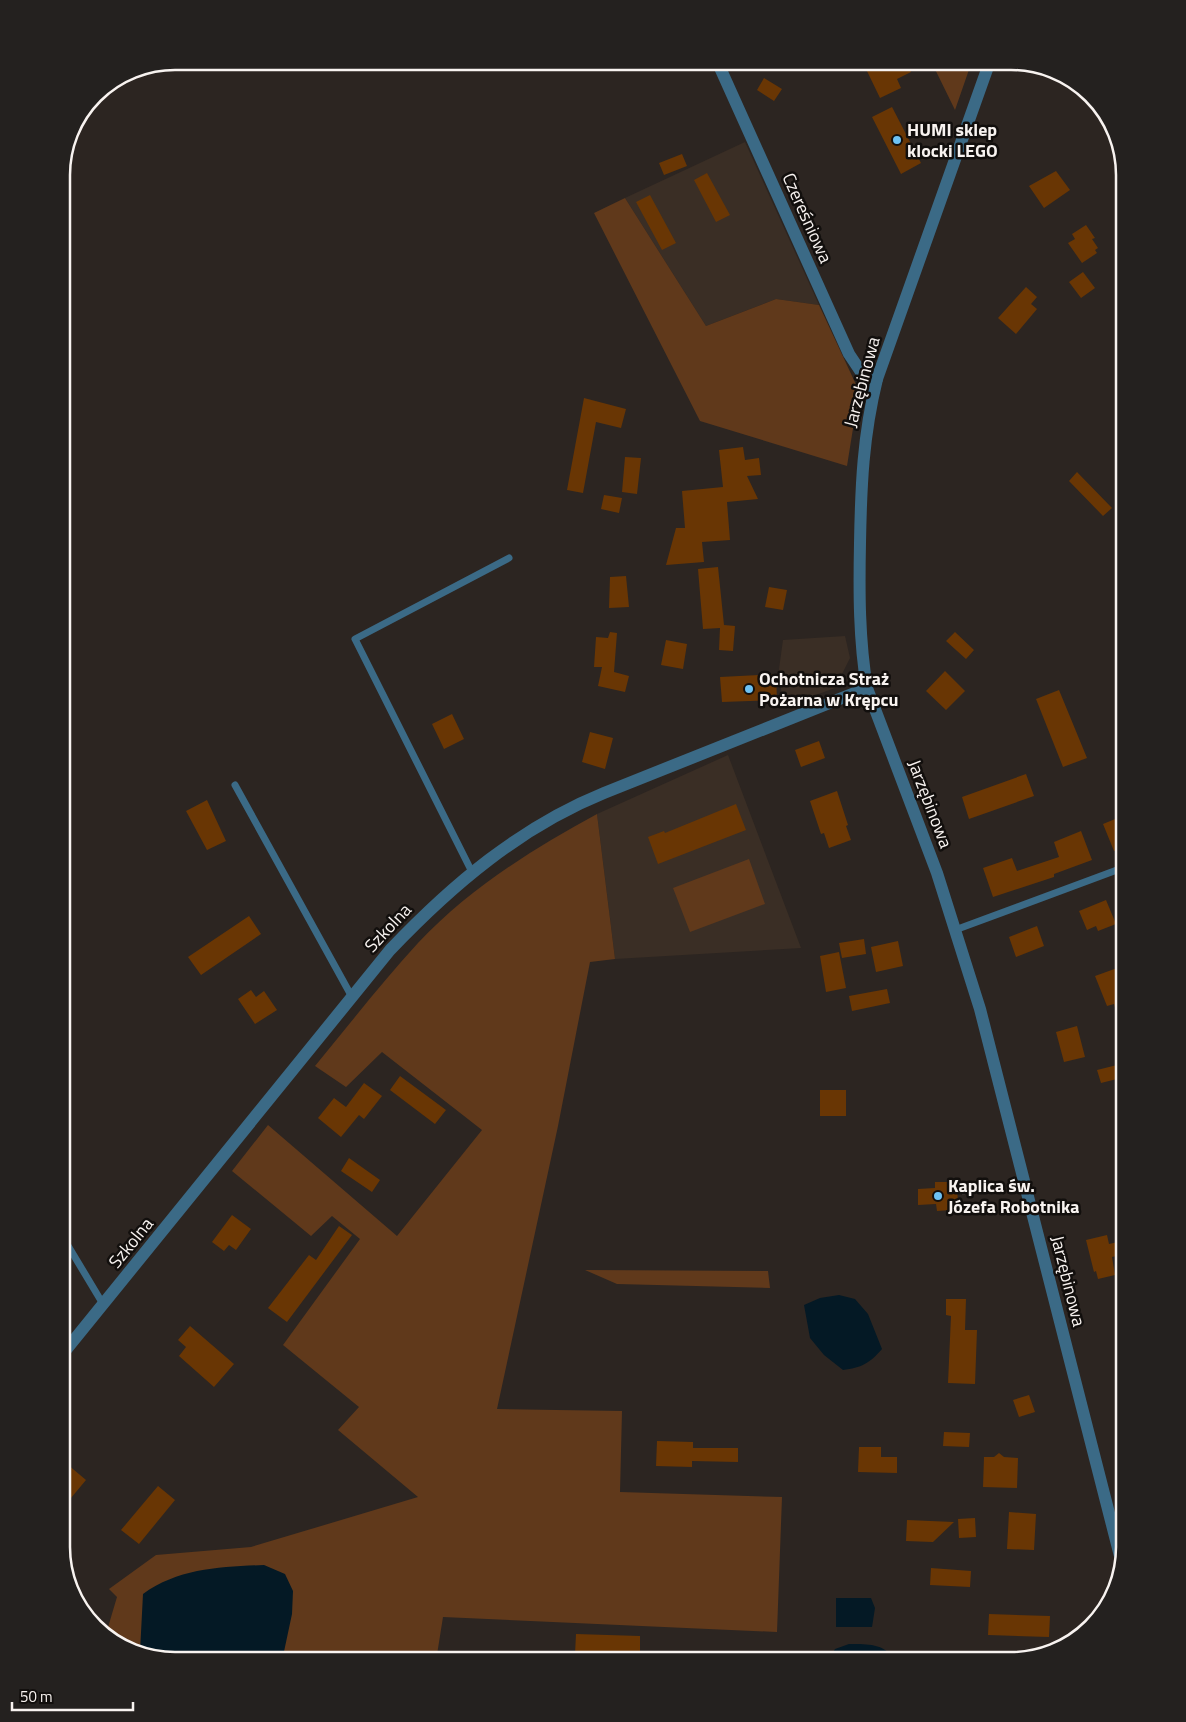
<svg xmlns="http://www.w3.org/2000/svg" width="1186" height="1722" viewBox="0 0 1186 1722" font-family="'Titillium Web',sans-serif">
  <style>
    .built { fill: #3a2e25 }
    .green { fill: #60391b }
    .water { fill: #041925 }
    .building { fill: #693604 }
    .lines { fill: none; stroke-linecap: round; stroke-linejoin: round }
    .path { stroke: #8e8884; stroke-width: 3; stroke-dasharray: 2.5 4; stroke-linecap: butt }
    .service { stroke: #3b6a86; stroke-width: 7 }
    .minor { stroke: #3b6a86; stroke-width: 12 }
    .tertiary { stroke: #3b6a86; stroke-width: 12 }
    .poi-dot { fill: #6ec2f3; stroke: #120f0d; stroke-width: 2 }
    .labels { text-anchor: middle; stroke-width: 5; stroke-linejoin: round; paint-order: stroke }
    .poi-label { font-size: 18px; font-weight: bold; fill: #f8f3f0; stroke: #120f0d; text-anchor: start }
    .street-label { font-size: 18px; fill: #f8f3f0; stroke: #120f0d }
    .rim { fill: none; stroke: #f8f3f0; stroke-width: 2.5 }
  </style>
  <rect width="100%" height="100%" fill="#2c2521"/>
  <!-- built -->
  <path class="built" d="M745,142L819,305L776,299L706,326L625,198Z
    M845,636L850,658L835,688L783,707L779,669L783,640Z
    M728,755L801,948L615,959L597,814Z"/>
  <!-- green -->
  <path class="green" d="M931,61H972L955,110Z
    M625,198L706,326L776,299L819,305L859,391L847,466L700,421L594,213Z
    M597,814L615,959L590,962L558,1126L497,1409L622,1411L620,1492L782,1497L777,1632L443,1617L436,1661H167L118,1645L106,1634L117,1597L109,1589L156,1555L251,1547L418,1497L338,1430L359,1407L283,1345L360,1239L332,1216L311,1236L232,1171L268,1125L397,1236L482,1130L382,1052L346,1087L315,1066C349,1025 382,982 418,943C470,888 531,850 597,814Z
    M749,859L765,904L690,932L673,888Z
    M585,1270L768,1271L770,1288L617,1284Z"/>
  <!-- water -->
  <path class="water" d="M839,1295L855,1299L868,1314L882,1349C870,1363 861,1368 843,1370L824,1355L810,1338L804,1305L820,1298Z
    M264,1565L285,1574L293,1591L292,1614L282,1661H167L140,1652L143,1594C179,1568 221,1567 264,1565Z
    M836,1598H871L875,1608L872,1627H836Z
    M849,1644C866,1644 886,1643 895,1661H828L835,1649Z"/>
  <!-- building -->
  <path class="building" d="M882,61H906L911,72L897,79L901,88L880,98L866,69Z
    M764,78L782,89L774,101L757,90Z
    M892,107L921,163L901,174L872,117Z
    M682,154L687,166L664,175L659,163Z
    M1056,171L1070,190L1044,208L1029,186Z
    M707,173L730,215L716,222L694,180Z
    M650,195L676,243L662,250L636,202Z
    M1086,225L1095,238L1092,239L1098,248L1095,250L1097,253L1082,263L1068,243L1075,239L1072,234Z
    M1083,272L1095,288L1081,298L1069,282Z
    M1026,287L1037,297L1031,304L1037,309L1016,334L998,318Z
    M584,398L626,409L621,428L596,422L583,493L567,490Z
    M743,447L745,460L759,458L761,475L747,476L758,499L727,502L730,540L702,542L704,562L666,565L676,528H685L682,491L723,487L719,450Z
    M625,457L641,458L637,494L622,492Z
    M1077,472L1112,508L1103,516L1069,481Z
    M604,495L622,498L619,513L601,509Z
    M718,567L724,625L735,626L733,651L719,650L720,628L703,629L698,569Z
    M626,576L629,607L609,608L610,577Z
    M769,587L787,590L783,610L765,607Z
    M610,632L617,633L614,672L629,676L625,692L598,686L602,667H594L596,637L608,638Z
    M955,632L974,650L966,659L946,641Z
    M666,640L687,644L683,669L661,665Z
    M945,671L965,691L946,710L926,691Z
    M776,674L777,700L722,702L720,677Z
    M1059,690L1087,758L1063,767L1036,699Z
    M452,714L464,739L444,749L432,724Z
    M590,732L613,738L605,769L582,762Z
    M819,741L825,758L801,767L795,750Z
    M1026,774L1034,796L969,819L962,797Z
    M837,791L848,825L846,826L851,840L829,848L824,833L821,834L810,801Z
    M207,800L226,841L207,850L186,811Z
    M736,804L746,830L658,864L648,837L664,831L665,833Z
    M1125,815V847L1114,851L1103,824Z
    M1081,831L1092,860L1054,874V877L993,897L983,868L1012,858L1017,871L1059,857L1054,842Z
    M1106,900L1116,924L1098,931L1096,926L1087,930L1079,911Z
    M249,916L261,934L201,975L188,957Z
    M1037,926L1044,946L1016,957L1009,937Z
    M864,939L866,954L842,958L839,943Z
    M898,941L903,966L876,972L871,947Z
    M839,952L846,988L826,992L820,956Z
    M1120,967L1125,980V1028L1121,1029L1114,1004L1107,1006L1095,976Z
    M887,989L890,1003L852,1011L849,996Z
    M251,990L256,997L264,991L277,1010L255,1024L238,999Z
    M1077,1026L1085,1057L1064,1062L1056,1032Z
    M1125,1063V1077L1101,1083L1097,1070Z
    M400,1076L446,1110L435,1124L390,1090Z
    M364,1083L382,1096L364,1119L359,1115L341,1137L318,1118L334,1098L346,1107Z
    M820,1090H846V1116H820Z
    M349,1158L380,1180L372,1192L341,1171Z
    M935,1182H950L951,1187H957L958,1203H951V1210L937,1211L936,1204L918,1205V1189L935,1188Z
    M232,1215L251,1229L236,1250L229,1245L224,1251L212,1242Z
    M339,1226L352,1235L287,1322L268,1308L309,1255L316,1260Z
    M1107,1235L1109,1244L1118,1242L1121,1255L1112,1257L1115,1275L1098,1279L1096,1271L1094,1272L1086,1240Z
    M946,1299H966L965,1330H977L975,1384L948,1383L951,1316L946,1315Z
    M190,1326L234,1364L214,1387L179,1356L186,1347L178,1340Z
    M1029,1395L1035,1412L1019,1417L1013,1400Z
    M944,1432L970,1433L969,1447L943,1446Z
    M657,1441L693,1442V1448H738V1462L692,1461V1467L656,1466Z
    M859,1447H881V1457H897V1473L858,1472Z
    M999,1453L1004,1457L1018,1458L1017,1488L983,1487L984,1457H994Z
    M67,1464L86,1480L61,1510V1471Z
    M158,1486L175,1500L139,1544L121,1530Z
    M1009,1512L1036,1514L1034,1550L1007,1549Z
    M975,1518L976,1537L959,1538L958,1519Z
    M907,1520L954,1522L933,1542L906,1541Z
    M931,1568L971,1571L970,1587L930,1585Z
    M989,1614L1050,1616L1049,1637L988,1635Z
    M576,1634L640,1636V1656L575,1654Z"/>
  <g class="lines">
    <!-- path -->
    <path class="path" d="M962,1193L1012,1188"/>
    <!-- service -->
    <path class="service" d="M235,785L352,997
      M472,872L355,639L509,558
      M955,930L1125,867
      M61,1234L103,1304"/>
    <!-- minor -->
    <path class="minor" d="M717,61L849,354L861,372L877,379"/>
    <!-- tertiary -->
    <path class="tertiary" d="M990,61L877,379C863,436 861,485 860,543C859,592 859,639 867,688L937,873L980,1009L1121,1560
      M61,1356L390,950C452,885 520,827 604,793L867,688"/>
  </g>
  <!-- markers -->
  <g class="poi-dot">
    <circle cx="897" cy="140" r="5"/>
    <circle cx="749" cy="689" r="5"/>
    <circle cx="938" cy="1196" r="5"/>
  </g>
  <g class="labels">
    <!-- poi labels -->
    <g class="poi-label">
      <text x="907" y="136">HUMI sklep<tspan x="907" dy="21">klocki LEGO</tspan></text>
      <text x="759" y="685">Ochotnicza Straż<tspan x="759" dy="21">Pożarna w Krępcu</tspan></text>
      <text x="948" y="1192">Kaplica św.<tspan x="948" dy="21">Józefa Robotnika</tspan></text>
    </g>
    <!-- street labels -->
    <g class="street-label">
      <text transform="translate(807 218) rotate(66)" y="6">Czereśniowa</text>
      <text transform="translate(862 382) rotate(-75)" y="6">Jarzębinowa</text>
      <text transform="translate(930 804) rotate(69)" y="6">Jarzębinowa</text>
      <text transform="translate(388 928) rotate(-47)" y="6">Szkolna</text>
      <text transform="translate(131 1243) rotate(-51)" y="6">Szkolna</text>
      <text transform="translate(1068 1281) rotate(76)" y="6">Jarzębinowa</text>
    </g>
  </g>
  <!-- crop -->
  <path d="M0 0H1186V1722H0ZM175 70H1011A105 105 0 0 1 1116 175V1547A105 105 0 0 1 1011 1652H175A105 105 0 0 1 70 1547V175A105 105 0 0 1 175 70Z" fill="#24211f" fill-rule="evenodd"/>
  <path class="rim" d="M175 70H1011A105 105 0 0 1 1116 175V1547A105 105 0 0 1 1011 1652H175A105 105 0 0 1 70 1547V175A105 105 0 0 1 175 70Z"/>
  <!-- scale -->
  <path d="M12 1702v8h121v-8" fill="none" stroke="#f8f3f0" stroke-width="2.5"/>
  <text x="20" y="1702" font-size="15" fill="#f8f3f0" stroke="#120f0d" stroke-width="4" paint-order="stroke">50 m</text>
</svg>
